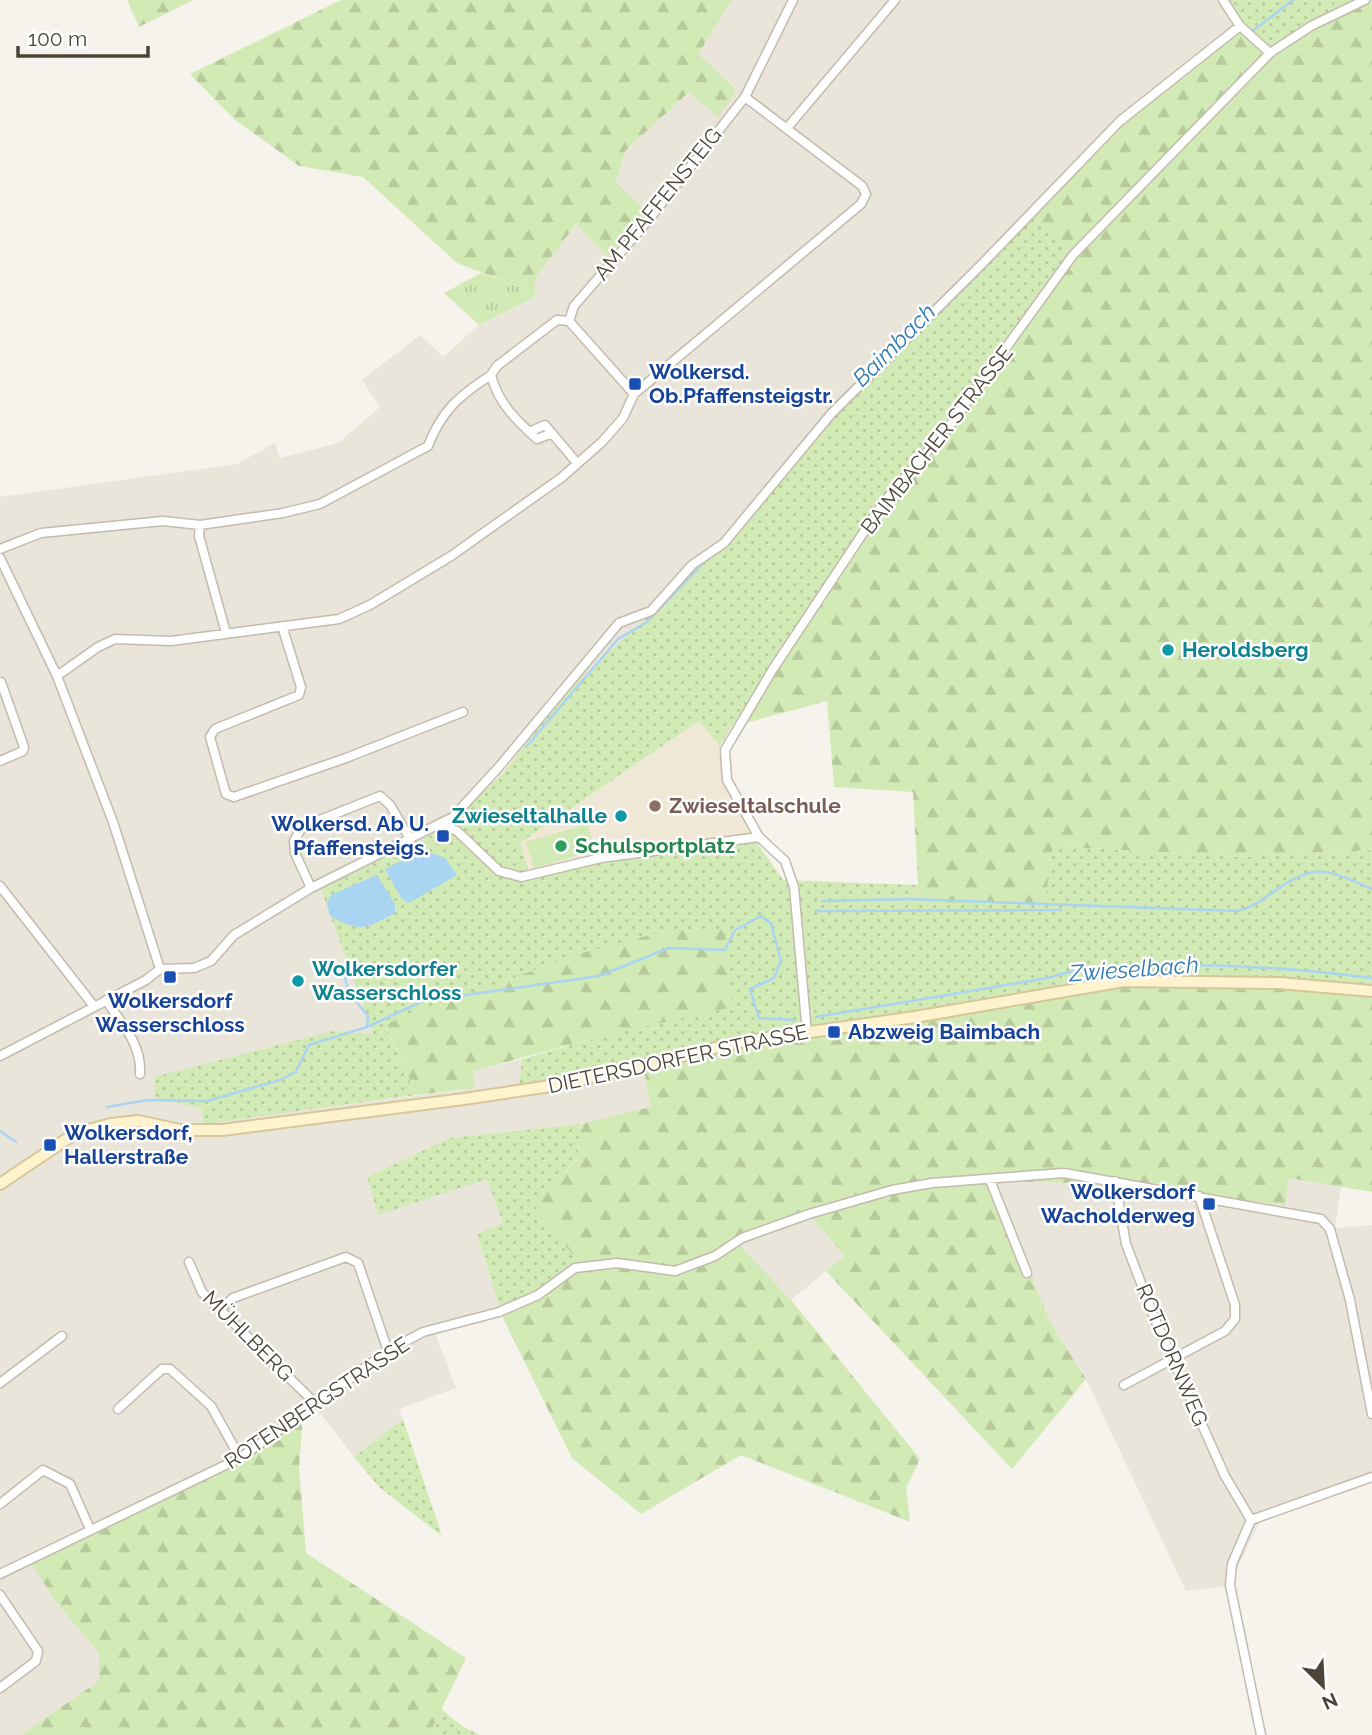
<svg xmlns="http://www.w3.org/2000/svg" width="1372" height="1735" viewBox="0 0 1372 1735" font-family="Raleway,sans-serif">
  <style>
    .residential { fill: #eae5da }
    .education { fill: #efe8d6 }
    .grass { fill: url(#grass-dots) }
    .forest { fill: url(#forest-firs) }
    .park { fill: url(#park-tufts) }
    .pitch { fill: #d2eab5 }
    .water { fill: #a9d4f2 }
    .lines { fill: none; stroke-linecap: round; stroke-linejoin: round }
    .stream { stroke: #a9d4f2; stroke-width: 2.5 }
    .street-casing { stroke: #c2bbae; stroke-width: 11 }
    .secondary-casing { stroke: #d6c79b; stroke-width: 14 }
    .street { stroke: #fff; stroke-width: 8 }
    .secondary { stroke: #fff3cd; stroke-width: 10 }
    .transit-dot { fill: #1a4fb4; stroke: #fff; stroke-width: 2.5 }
    .culture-dot { fill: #0f9aa8; stroke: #fff; stroke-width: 2.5 }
    .education-dot { fill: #8d6e63; stroke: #fff; stroke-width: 2.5 }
    .leisure-dot { fill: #2e9e5b; stroke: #fff; stroke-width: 2.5 }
    .labels { text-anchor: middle; stroke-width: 5; stroke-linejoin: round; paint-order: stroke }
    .street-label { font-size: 21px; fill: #4b4439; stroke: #fff }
    .transit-label { font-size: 21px; font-weight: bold; fill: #164399; stroke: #fff; text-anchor: start }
    .culture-label { font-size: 21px; font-weight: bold; fill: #0d838f; stroke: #fff; text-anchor: start }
    .education-label { font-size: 21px; font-weight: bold; fill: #785e54; stroke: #fff; text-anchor: start }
    .leisure-label { font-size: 21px; font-weight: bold; fill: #27864d; stroke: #fff; text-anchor: start }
    .water-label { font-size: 23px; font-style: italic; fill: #2e7ab2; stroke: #fff }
  </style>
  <defs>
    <pattern id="grass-dots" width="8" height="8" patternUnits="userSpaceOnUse" patternTransform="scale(1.75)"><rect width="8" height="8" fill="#d2eab5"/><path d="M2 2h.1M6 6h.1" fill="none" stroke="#b6ca9c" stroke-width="1.8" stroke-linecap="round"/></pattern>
    <pattern id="forest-firs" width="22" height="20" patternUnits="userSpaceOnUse" patternTransform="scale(1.75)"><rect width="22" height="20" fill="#d2eab5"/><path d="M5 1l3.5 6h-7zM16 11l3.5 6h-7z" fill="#b6ca9c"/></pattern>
    <pattern id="park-tufts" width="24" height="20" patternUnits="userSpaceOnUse" patternTransform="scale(1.75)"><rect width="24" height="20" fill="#d2eab5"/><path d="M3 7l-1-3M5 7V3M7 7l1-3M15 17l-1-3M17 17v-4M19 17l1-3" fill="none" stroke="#b6ca9c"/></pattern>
  </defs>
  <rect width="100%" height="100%" fill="#f6f3ec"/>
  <!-- residential -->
  <path class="residential" d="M732,0H1220L1237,30L667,599L446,828L321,889L373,1035L332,1031L202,1108L203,1123L475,1088L473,1071L522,1059L518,1092L644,1070L652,1107L581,1124L450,1138L378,1215L487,1178L503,1223L477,1235L502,1316L433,1328L456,1388L399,1409L403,1419L354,1457L317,1409L247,1457L56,1602L99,1653V1682L21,1735H0V497L237,464L275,443L280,458L338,443L380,407L362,380L420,335L443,357L479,325L535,297L536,277L576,224L611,258L616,183L625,151L689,92L737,89L697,54Z
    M1289,1178L1341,1186L1335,1228L1372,1225V1481L1260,1521L1229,1586L1186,1591L1086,1379L1050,1322L993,1181L1113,1184L1285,1205Z
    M807,1212L845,1256L791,1300L735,1240Z"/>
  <!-- education -->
  <path class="education" d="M700,721L720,746L724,778L751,834L530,874L520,843Z"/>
  <!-- grass -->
  <path class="grass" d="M1220,0H1337L1316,29L1273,58L1237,30Z
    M1030,217L1077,257L955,424L886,507L830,594L731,727L720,746L699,721L520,843L530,874L751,834L783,880L918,885L919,901L1045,903L1052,846L1243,857L1372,850V994L1121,986L739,1049L518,1092L522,1059L607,1035L385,1025L416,1095L203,1124L202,1108L155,1098L154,1077L333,1031L373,1034L321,889L446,828L503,773L570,688L667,599L752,513L828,414Z
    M581,1124L577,1159L534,1204L578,1262L541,1299L502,1316L477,1234L503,1223L487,1179L378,1215L367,1177L450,1138Z
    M403,1419L442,1536L380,1488L354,1457Z
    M441,1709L462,1726L480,1735H439L433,1728Z"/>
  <!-- forest -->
  <path class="forest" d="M127,0H193L139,27Z
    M341,0H732L698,54L737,90L718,117L689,92L625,151L616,183L649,214L610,259L576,224L536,277L535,297L528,290L457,263L363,177L299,166L234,119L190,74Z
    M1337,0H1372V850L1243,857L1053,846L1045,903L919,902L913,792L834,787L827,701L731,727L830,594L886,507L955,424L1077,257L1030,217L1121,122L1237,30L1273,58L1316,29Z
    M725,929L733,1007L607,1035L473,1071L475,1088L416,1095L385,1024L582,953L665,931Z
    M1121,986H1281L1372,994V1192L1289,1178L1285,1205L1113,1184L993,1181L1050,1322L1086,1379L1012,1469L826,1271L845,1256L807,1212L736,1241L791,1300L920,1459L906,1488L910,1522L741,1455L641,1514L572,1458L502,1316L541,1299L578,1262L533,1204L577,1160L581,1124L651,1107L644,1070L739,1049Z
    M303,1417L299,1467L306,1553L466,1658L433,1727L439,1735H21L99,1681V1653L56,1602L31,1563L247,1457Z"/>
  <!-- park -->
  <path class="park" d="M481,273L528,290L535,297L479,325L444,293Z"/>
  <!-- pitch -->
  <path class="pitch" d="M587,824L595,850L534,868L526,842Z"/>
  <!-- water -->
  <path class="water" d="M423,850L445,858L457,875L409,903L402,899L385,869Z
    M377,875L395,904V913C365,929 361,933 330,916L327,904L331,895Z"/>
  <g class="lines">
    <!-- stream -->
    <path class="stream" d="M1253,31L1293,0
      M719,543L827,412L851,388
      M526,747L618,639L647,622L707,559
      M822,901L909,899L1238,911C1253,907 1263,899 1276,890C1317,861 1329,871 1372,889
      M816,911L1061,910
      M346,969C341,987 358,1003 368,1016L367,1027
      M816,1017L1048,978C1076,968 1102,968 1132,967C1212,962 1292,968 1372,978
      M107,1107L148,1100L207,1101L280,1080L296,1072L309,1045L367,1027L423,1001L599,976L669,948L725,950L735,930L761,916L771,923L781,961L774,978L750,989L759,1018L795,1020
      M0,1131L16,1142"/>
    <defs>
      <path id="street" d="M1223,0L1240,26L1270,53
        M787,128L895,0
        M569,321L574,306L646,223L745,97L793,0
        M569,321L634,394
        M529,432L545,425L577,463
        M550,434L537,439C516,420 498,403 491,375L497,366L557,320L569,321
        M200,525L199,536L226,633
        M0,549L41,533L163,521L200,525L283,513L320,504L428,446C442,410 459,396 491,375
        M0,558L57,676L113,822L160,969
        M282,626L301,687L299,695L215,729L210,737L226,794L234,797L346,758L463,712
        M57,676L98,647L115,639L171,641L339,619L370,605L451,556L561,478L602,442L623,418L634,394L861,204L866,194L862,186L745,97
        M0,761L23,751L24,747L1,682
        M442,825L457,831L499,871L521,877L601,858L759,837
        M0,886L93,1005
        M311,888L295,853L294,841L302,827L380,796L390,805L409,837
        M106,1000C121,1023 142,1044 140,1074
        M807,1033L794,887L785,861L759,837L727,780L725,750L773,669L883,503L951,424L1073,255L1270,53L1311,26L1365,0
        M0,1056L146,980L160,969L194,968L211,961L234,935L311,888L453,817L498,768L619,623L651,611L692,565L724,543L831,414L981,265L1120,121L1240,26
        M990,1180L1027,1273
        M1115,1181L1126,1244L1154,1317L1225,1476L1251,1520
        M189,1262L202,1292L316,1404
        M219,1310L233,1298L346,1257L358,1263L388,1351
        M0,1383L62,1336
        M1124,1385L1225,1331L1235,1319V1305L1199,1196
        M118,1409L162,1369H170L211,1406L240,1458
        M0,1504L43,1470L70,1484L90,1529
        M1251,1520L1232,1564L1230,1585L1261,1735
        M1251,1520L1372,1477
        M0,1574L240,1458L388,1351L423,1332L499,1312L538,1295L575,1268L617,1263L675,1271L715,1256L742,1238L809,1214L892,1190L932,1183L1064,1173L1321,1219L1330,1229L1350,1300L1372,1414
        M0,1595L38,1651L36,1661L0,1688"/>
      <path id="secondary" d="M0,1184L76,1133L111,1124L138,1121L180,1130H222L464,1099L564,1084L740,1042L915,1017L1124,981L1279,983L1372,991"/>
    </defs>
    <!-- street casing -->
    <use href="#street" class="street-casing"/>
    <!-- secondary casing -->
    <use href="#secondary" class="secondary-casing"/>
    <!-- street -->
    <use href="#street" class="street"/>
    <!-- secondary -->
    <use href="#secondary" class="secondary"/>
  </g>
  <!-- markers -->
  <g class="transit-dot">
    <rect x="628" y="377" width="14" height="14" rx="3.5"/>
    <rect x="436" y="829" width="14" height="14" rx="3.5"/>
    <rect x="163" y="970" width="14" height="14" rx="3.5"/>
    <rect x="827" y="1025" width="14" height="14" rx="3.5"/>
    <rect x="43" y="1138" width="14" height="14" rx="3.5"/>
    <rect x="1202" y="1197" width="14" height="14" rx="3.5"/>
  </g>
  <g class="culture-dot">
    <circle cx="1168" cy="650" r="7"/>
    <circle cx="621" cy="816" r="7"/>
    <circle cx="298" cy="981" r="7"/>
  </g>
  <circle class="education-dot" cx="655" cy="806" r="7"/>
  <circle class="leisure-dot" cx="561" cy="846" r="7"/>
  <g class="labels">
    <!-- street labels -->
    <g class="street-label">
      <text transform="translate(658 204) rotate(-51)" y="7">AM PFAFFENSTEIG</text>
      <text transform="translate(937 440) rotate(-52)" y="7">BAIMBACHER STRASSE</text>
      <text transform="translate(678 1059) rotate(-12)" y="7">DIETERSDORFER STRASSE</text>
      <text transform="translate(248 1336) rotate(45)" y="7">MÜHLBERG</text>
      <text transform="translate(1172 1355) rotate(67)" y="7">ROTDORNWEG</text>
      <text transform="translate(317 1403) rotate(-34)" y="7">ROTENBERGSTRASSE</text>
    </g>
    <!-- transit labels -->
    <g class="transit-label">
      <text x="649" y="379">Wolkersd.<tspan x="649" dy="24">Ob.Pfaffensteigstr.</tspan></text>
      <text x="429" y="831" text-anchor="end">Wolkersd. Ab U.<tspan x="429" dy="24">Pfaffensteigs.</tspan></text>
      <text x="170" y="1008" text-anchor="middle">Wolkersdorf<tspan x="170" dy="24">Wasserschloss</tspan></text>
      <text x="848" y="1039">Abzweig Baimbach</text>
      <text x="64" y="1140">Wolkersdorf,<tspan x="64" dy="24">Hallerstraße</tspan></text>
      <text x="1195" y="1199" text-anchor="end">Wolkersdorf<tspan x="1195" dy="24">Wacholderweg</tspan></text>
    </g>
    <!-- culture labels -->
    <g class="culture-label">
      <text x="1182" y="657">Heroldsberg</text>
      <text x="607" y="823" text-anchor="end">Zwieseltalhalle</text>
      <text x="312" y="976">Wolkersdorfer<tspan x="312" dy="24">Wasserschloss</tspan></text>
    </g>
    <!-- education labels -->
    <g class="education-label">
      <text x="669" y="813">Zwieseltalschule</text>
    </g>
    <!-- leisure labels -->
    <g class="leisure-label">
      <text x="575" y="853">Schulsportplatz</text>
    </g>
    <!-- water labels -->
    <g class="water-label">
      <text transform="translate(894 345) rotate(-45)" y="8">Baimbach</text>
      <text transform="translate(1134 969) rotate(-4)" y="8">Zwieselbach</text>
    </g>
  </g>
  <!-- north arrow -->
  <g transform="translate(1323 1686) rotate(156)" stroke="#ffffff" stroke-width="5" paint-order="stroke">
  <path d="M0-5L12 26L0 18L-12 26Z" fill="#4b4439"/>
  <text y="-10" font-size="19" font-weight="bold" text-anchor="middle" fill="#4b4439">N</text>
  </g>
  <!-- scale -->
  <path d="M18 46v10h130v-10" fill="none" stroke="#4b4439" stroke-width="3.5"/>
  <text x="28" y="46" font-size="21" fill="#4b4439" stroke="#ffffff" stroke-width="5" paint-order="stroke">100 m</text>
</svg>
